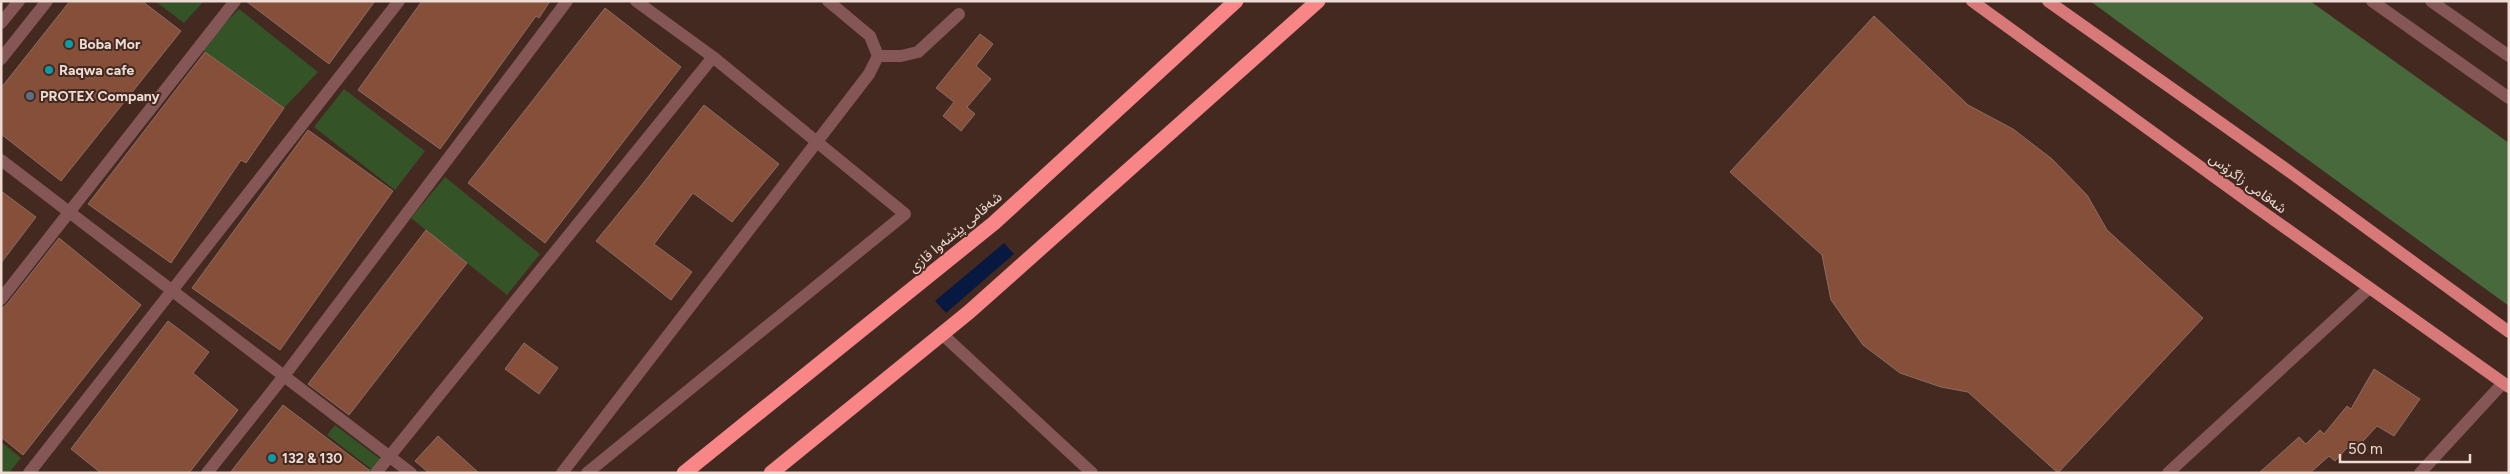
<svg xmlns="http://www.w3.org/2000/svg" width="2510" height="474" viewBox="0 0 2510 474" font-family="Figtree,'Noto Sans Arabic',sans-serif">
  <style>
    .green { fill: #345327 }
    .forest { fill: #48693b }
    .water { fill: #071941 }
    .building { fill: #854f3a; stroke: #8c6d61 }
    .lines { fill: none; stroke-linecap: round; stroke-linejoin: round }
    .minor { stroke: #855656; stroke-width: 12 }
    .major { stroke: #d87979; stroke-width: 12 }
    .highway { stroke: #f88687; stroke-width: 15 }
    .culture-dot { fill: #0f9aa8; stroke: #43291f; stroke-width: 2 }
    .service-dot { fill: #5c6f8a; stroke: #43291f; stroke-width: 2 }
    .labels { text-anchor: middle; stroke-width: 4; stroke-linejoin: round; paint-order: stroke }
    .poi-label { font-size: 14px; font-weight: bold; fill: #eddbd4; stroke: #43291f; text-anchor: start }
    .street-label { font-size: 14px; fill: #eddbd4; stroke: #43291f }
  </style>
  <rect width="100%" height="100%" fill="#43291f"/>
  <!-- green -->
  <path class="green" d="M155,1H204L184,23Z
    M239,9L318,72L284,108L200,48Z
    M344,89L425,151L395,190L314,127Z
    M445,177L540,254L507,295L411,218Z
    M335,425L383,461L374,473H367L370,468L327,435Z
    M1,442L21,458L9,473H1Z"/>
  <!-- forest -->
  <path class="forest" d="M2090,1H2310L2509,143V306Z"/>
  <!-- water -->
  <path class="water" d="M1004,243L1014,254L946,313L935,301Z"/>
  <!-- building -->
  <path class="building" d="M70,1H142L181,31L61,181L1,134V88Z
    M246,1H375L329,64Z
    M422,1H550L539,18L536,16L440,149L358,90Z
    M605,8L681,67L545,243L468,183Z
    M1874,16L1968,105L2013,129L2052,159L2087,195L2107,230L2203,318L2058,473L1968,392L1941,387L1900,373L1863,345L1831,300L1822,255L1730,172Z
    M980,34L993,44L976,66L991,79L967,107L975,114L961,131L943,116L954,102L936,88Z
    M205,52L284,108L246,163L241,160L171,263L88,204Z
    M704,105L779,164L732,222L693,193L654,244L692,272L671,300L596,241L641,186Z
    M308,130L393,191L280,350L192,288Z
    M1,191L36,217L1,263Z
    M426,230L467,263L349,415L308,384Z
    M59,238L141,305L23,455L1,437V309L7,304Z
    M168,321L209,352L193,373L238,410L189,473H101L71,449Z
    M524,343L558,368L539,394L505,369Z
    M2374,369L2420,399L2394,436L2377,426L2352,453L2347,448L2335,461L2329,456L2310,473H2259L2299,437L2306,444L2320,430L2324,434L2347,406L2351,409Z
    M283,405L369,470L368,473H230Z
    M438,436L479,473H429L415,461Z"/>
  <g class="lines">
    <!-- minor -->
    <path class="minor" d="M2372,1L2509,98
      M2431,1L2509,56
      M1,23L19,1
      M878,56H901L918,52L959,14
      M1,59L47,1
      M1,160L411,473
      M1,299L235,1
      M942,334L1092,473
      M29,473L399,1
      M207,473L284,376L567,1
      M376,473L713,57
      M562,473L869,74L878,56L870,36L828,1
      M587,473L905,214L713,57L636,1
      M2168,473L2369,288
      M2420,473L2503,383"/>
    <!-- major -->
    <path class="major" d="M1972,1L2253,205L2509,387
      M2048,1L2283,167L2509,332"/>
    <!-- highway -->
    <path class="highway" d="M684,473L994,223L1236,1
      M771,473L969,312L1318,1"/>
  </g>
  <!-- markers -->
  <g class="culture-dot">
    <circle cx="69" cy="44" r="5"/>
    <circle cx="49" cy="70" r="5"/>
    <circle cx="272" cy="458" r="5"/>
  </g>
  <circle class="service-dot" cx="30" cy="96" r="5"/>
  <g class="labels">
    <!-- poi labels -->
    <g class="poi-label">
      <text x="79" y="49">Boba Mor</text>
      <text x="59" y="75">Raqwa cafe</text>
      <text x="40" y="101">PROTEX Company</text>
      <text x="282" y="463">132 &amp; 130</text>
    </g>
    <!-- street labels -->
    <g class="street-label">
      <text transform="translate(2248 183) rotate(36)" y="5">شەقامی زاگرۆس</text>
      <text transform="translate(955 232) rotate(-40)" y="5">شەقامی پێشەوا قازی</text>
    </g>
  </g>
  <!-- border -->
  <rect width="2510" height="474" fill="none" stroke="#eddbd4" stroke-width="5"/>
  <!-- scale -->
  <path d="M2340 454v8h130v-8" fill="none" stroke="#eddbd4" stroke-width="2.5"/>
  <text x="2348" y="454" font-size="15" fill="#eddbd4" stroke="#43291f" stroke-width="4" paint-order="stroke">50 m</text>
</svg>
